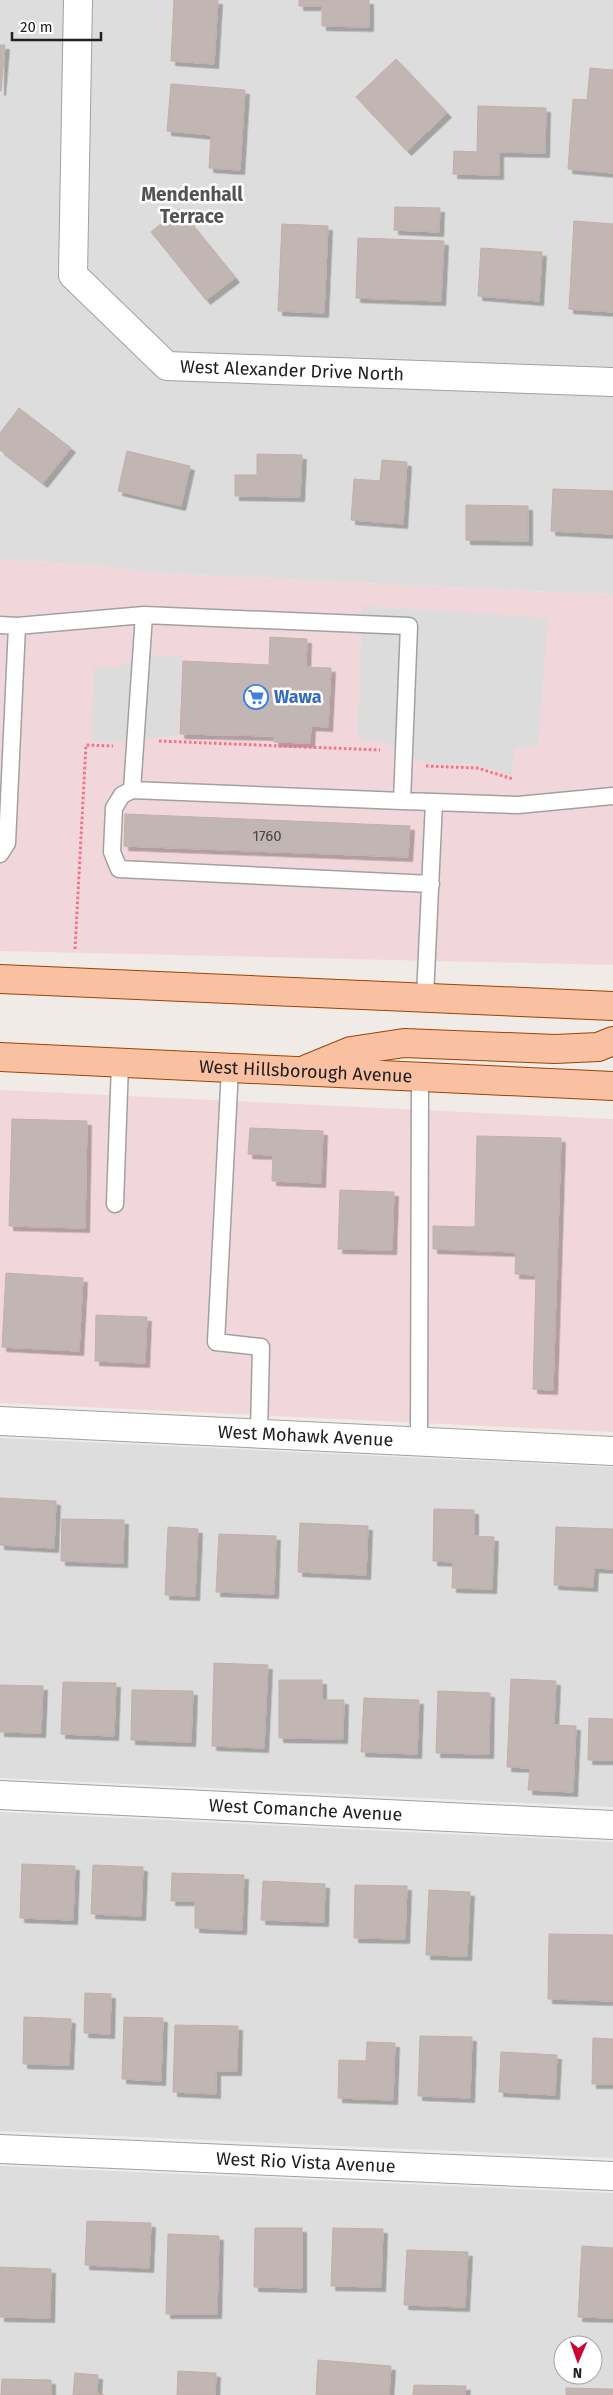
<svg xmlns="http://www.w3.org/2000/svg" width="613" height="2395" viewBox="0 0 613 2395" font-family="'Fira Sans',sans-serif">
  <style>
    .residential { fill: #dedddd; fill-rule: evenodd }
    .commercial { fill: #f1d7dc }
    .parking { fill: #dcdcdc }
    .building { fill: #c1b6b3; stroke: #c2afa9; filter: url(#shadow) }
    .lines { fill: none; stroke-linecap: round; stroke-linejoin: round }
    .lane-casing { stroke: #a1a1a1; stroke-width: 19 }
    .street-casing { stroke: #a1a1a1; stroke-width: 30 }
    .primary-casing { stroke: #994503; stroke-width: 30 }
    .path { stroke: #f77182; stroke-width: 3; stroke-dasharray: 2.5 2.5; stroke-linecap: butt }
    .lane { stroke: #fff; stroke-width: 16 }
    .street { stroke: #fff; stroke-width: 28 }
    .primary { stroke: #fac0a2; stroke-width: 28 }
    .labels { text-anchor: middle; stroke-width: 5; stroke-linejoin: round; paint-order: stroke }
    .number-label { font-size: 15px; fill: #484645 }
    .street-label { font-size: 18px; fill: #202020; stroke: #fff }
    .shop-label { font-size: 18px; font-weight: bold; fill: #366cbe; stroke: #fff; text-anchor: start }
    .neighbourhood-label { font-size: 19px; font-weight: bold; fill: #535353; stroke: #fff }
  </style>
  <defs>
    <filter id="shadow"><feDropShadow dx="4.5" dy="4.5" stdDeviation="0" flood-color="#0004"/></filter>
  </defs>
  <rect width="100%" height="100%" fill="#f0ebe7"/>
  <!-- residential -->
  <path class="residential" d="M0,0H613V595L152,573L93,565L0,560Z
    M0,1438L613,1467V1807L0,1778Z
    M0,1812L613,1842V2158L0,2131Z
    M0,2166L613,2193V2395H0ZM563,2345H593V2375H563Z"/>
  <!-- commercial -->
  <path class="commercial" d="M0,560L93,565L152,573L613,595V965L0,951Z
    M0,1090L613,1119V1432L0,1403Z"/>
  <!-- parking -->
  <path class="parking" d="M362,606L548,618L538,746L514,748L512,776L477,765L426,763L381,741L358,739Z
    M147,656H182L178,736L111,742L92,740L94,667H116Z"/>
  <!-- building -->
  <path class="building" d="M174,0H218L214,64L171,61Z
    M299,0H369V27L322,26V6H299Z
    M0,45H5L1,91H0Z
    M396,59L447,113L407,151L356,97Z
    M590,68L613,70V173L568,169L573,99L587,100Z
    M171,84L245,90L240,170L209,168L211,135L167,131Z
    M478,106L546,108L545,153L499,152V175L453,174L454,151L477,152Z
    M395,207L440,208L439,232L394,230Z
    M179,209L235,278L206,300L151,232Z
    M574,221L613,224V312L569,309Z
    M282,224L328,226L324,313L278,311Z
    M358,238L444,241L441,301L356,298Z
    M481,248L542,252L539,301L478,296Z
    M19,408L71,448L43,483L0,450V433Z
    M127,451L190,466L181,506L118,491Z
    M257,454L302,455L300,497L235,496V475H257Z
    M382,460L407,462L403,524L351,520L354,479L380,481Z
    M553,489L613,491V534L551,531Z
    M466,505L528,506V541L466,540Z
    M270,637L307,639L306,667L331,668L328,727L311,726L310,743L274,742V736L180,734L183,661L269,665Z
    M125,814L410,826L408,857L124,846Z
    M12,1119L87,1121L85,1228L9,1226Z
    M250,1128L323,1131L321,1183L272,1181L273,1155L248,1154Z
    M477,1136L561,1138L553,1390L533,1389L536,1275L515,1274L516,1252L433,1249V1226L475,1227Z
    M340,1190L394,1192L392,1250L338,1249Z
    M6,1273L83,1278L79,1351L2,1347Z
    M96,1315L147,1317L145,1363L95,1361Z
    M0,1498L56,1501L54,1548L0,1545Z
    M434,1509L474,1510V1536L494,1537L492,1589L452,1588L453,1562L433,1561Z
    M62,1519L124,1520L123,1563L61,1561Z
    M300,1523L368,1526L366,1575L298,1572Z
    M168,1527L198,1529L195,1596L165,1595Z
    M556,1527L613,1529V1569L594,1568L593,1587L554,1585Z
    M219,1534L276,1536L274,1594L216,1592Z
    M214,1663L268,1665L264,1748L212,1746Z
    M511,1679L556,1681L554,1725L576,1726L573,1792L528,1790L530,1768L507,1767Z
    M279,1680H322V1700H344L343,1739L279,1738Z
    M63,1682L116,1683L114,1736L61,1734Z
    M0,1685L43,1686L41,1733L0,1732Z
    M132,1690L193,1691L191,1742L131,1740Z
    M438,1691L490,1693L489,1754L436,1753Z
    M364,1698L419,1700L417,1754L361,1752Z
    M589,1718L613,1719V1760H588Z
    M22,1864L75,1866L73,1920L20,1918Z
    M93,1865L143,1867L141,1916L91,1914Z
    M172,1873L244,1875L242,1930L195,1928V1901H171Z
    M263,1881L325,1884L324,1922L261,1920Z
    M355,1885L407,1886L405,1939L354,1938Z
    M429,1890L470,1892L467,1956L426,1955Z
    M549,1934L613,1935V2001L548,1999Z
    M85,1993L111,1994L110,2034L84,2033Z
    M24,2017L71,2019L69,2065L23,2064Z
    M124,2017L163,2018L161,2081L122,2079Z
    M175,2025L238,2026L237,2071H216V2094L173,2092Z
    M420,2036L472,2037L470,2098L418,2096Z
    M593,2038L613,2039V2084H592Z
    M367,2042L395,2043L393,2100L338,2098L339,2060L366,2061Z
    M501,2052L557,2055L555,2095L499,2092Z
    M87,2221L151,2223L149,2268L85,2265Z
    M255,2228H302V2288L254,2287Z
    M333,2228L383,2229L381,2287L331,2286Z
    M168,2234L219,2236L217,2314H166Z
    M582,2246L613,2248V2318L578,2317Z
    M407,2250L468,2252L465,2307L404,2305Z
    M0,2267L51,2269L50,2318L0,2317Z
    M318,2360L391,2366L389,2395H316Z
    M178,2371L216,2373L215,2395H177Z
    M75,2373L98,2375L97,2394L104,2395H73Z
    M2,2379L51,2380V2395H1Z
    M414,2385L466,2386L465,2395H413Z
    M566,2388L613,2389V2395H566Z"/>
  <g class="lines">
    <defs>
      <path id="lane" d="M0,625L17,626L7,843L0,854
        M17,626L144,615
        M132,790L122,795L114,808L112,852L119,869L431,884
        M402,801L409,626L144,615L132,790L402,801L434,802
        M425,997L434,802L518,805L613,796
        M230,1068L216,1342L261,1347L259,1433
        M115,1204L120,1063
        M419,1441L420,1077"/>
      <g id="street">
        <path id="s1" d="M78,0L73,275L167,366L613,382"/>
        <path id="s2" d="M0,1421L613,1451"/>
        <path id="s3" d="M0,1795L613,1825"/>
        <path id="s4" d="M0,2149L613,2176"/>
      </g>
      <g id="primary">
        <path d="M0,979L613,1006"/>
        <path id="s5" d="M0,1057L613,1086"/>
        <path d="M307,1069L351,1051L404,1043L555,1049L598,1047L613,1041"/>
      </g>
    </defs>
    <!-- lane casing -->
    <use href="#lane" class="lane-casing"/>
    <!-- street casing -->
    <use href="#street" class="street-casing"/>
    <!-- primary casing -->
    <use href="#primary" class="primary-casing"/>
    <!-- path -->
    <path class="path" d="M159,741L380,750
      M426,766L477,768L513,779
      M75,949L86,745L113,746"/>
    <!-- lane -->
    <use href="#lane" class="lane"/>
    <!-- street -->
    <use href="#street" class="street"/>
    <!-- primary -->
    <use href="#primary" class="primary"/>
  </g>
  <!-- icons -->
  <defs>
    <symbol id="supermarket-ring" viewBox="-11 -11 22 22"><circle r="9.5" fill="#fff" stroke="#3f7fe0" stroke-width="1.5"/><path d="M-6-5.5h2.5l.6 2H6L4.5 2H-2.5L-4.4-4H-6ZM-1.5 3.2a1.3 1.3 0 1 0 .1 0ZM3 3.2a1.3 1.3 0 1 0 .1 0Z" fill="#3f7fe0"/></symbol>
  </defs>
  <g fill-rule="evenodd">
    <use href="#supermarket-ring" x="242" y="683" width="28" height="28"/>
  </g>
  <g class="labels">
    <!-- number labels -->
    <g class="number-label">
      <text x="267" y="841">1760</text>
    </g>
    <!-- street labels -->
    <g class="street-label">
      <text dy="6" stroke="none"><textPath href="#s1" startOffset="531">West Alexander Drive North</textPath></text>
      <text dy="6" stroke="none"><textPath href="#s5" startOffset="306">West Hillsborough Avenue</textPath></text>
      <text dy="6" stroke="none"><textPath href="#s2" startOffset="306">West Mohawk Avenue</textPath></text>
      <text dy="6" stroke="none"><textPath href="#s3" startOffset="306">West Comanche Avenue</textPath></text>
      <text dy="6" stroke="none"><textPath href="#s4" startOffset="306">West Rio Vista Avenue</textPath></text>
    </g>
    <!-- shop labels -->
    <g class="shop-label">
      <text x="274" y="703">Wawa</text>
    </g>
    <!-- neighbourhood labels -->
    <g class="neighbourhood-label">
      <text x="192" y="201">Mendenhall<tspan x="192" dy="22">Terrace</tspan></text>
    </g>
  </g>
  <!-- north arrow -->
  <g transform="translate(578 2360) rotate(182)"><circle r="24" fill="#ffffff" stroke="#a6a6a6"/>
  <path d="M0-4L9 19L0 12L-9 19Z" fill="#cc0432"/>
  <text y="-8" font-size="14" font-weight="bold" text-anchor="middle" fill="#202020">N</text>
  </g>
  <!-- scale -->
  <path d="M12 32v8h89v-8" fill="none" stroke="#202020" stroke-width="2.5"/>
  <text x="20" y="32" font-size="15" fill="#202020" stroke="#ffffff" stroke-width="4" paint-order="stroke">20 m</text>
</svg>
